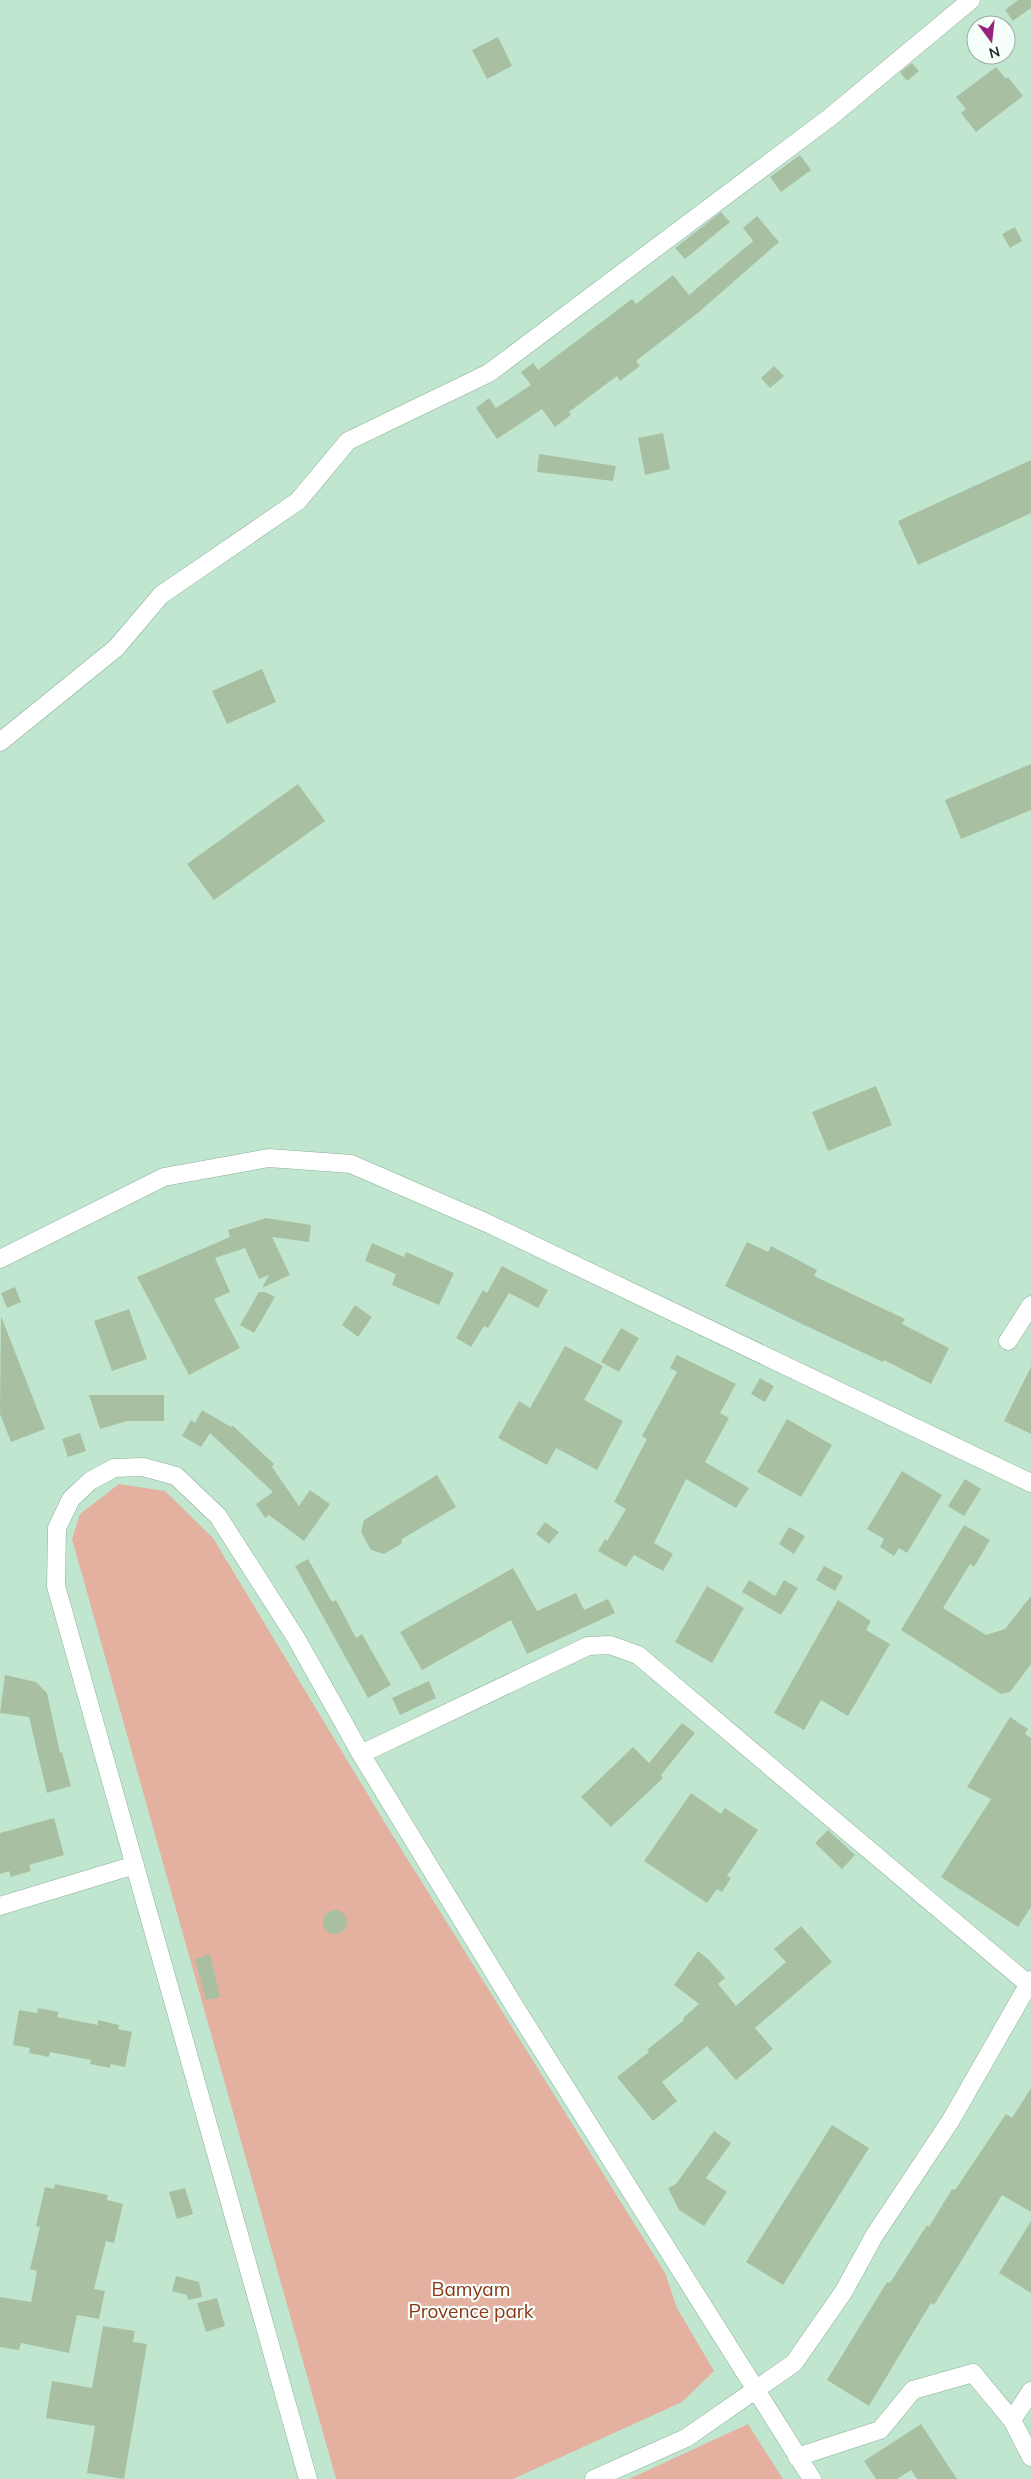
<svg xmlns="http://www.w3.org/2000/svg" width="1031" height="2479" viewBox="0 0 1031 2479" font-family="Mulish,sans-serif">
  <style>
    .green { fill: #e4b1a1 }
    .building { fill: #a8c0a1 }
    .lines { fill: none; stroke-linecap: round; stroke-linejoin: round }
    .minor-casing { stroke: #8baf99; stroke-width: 19 }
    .minor { stroke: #fff; stroke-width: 18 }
    .labels { text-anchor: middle; stroke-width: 4.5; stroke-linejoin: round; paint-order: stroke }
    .park-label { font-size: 19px; fill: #8b3416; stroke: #f7fffa }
  </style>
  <rect width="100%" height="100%" fill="#c1e6cf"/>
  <!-- green -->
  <path class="green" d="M119,1484L165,1491L213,1538L385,1823L665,2273L677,2308L714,2371L682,2402L513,2479H336L72,1539L80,1514Z
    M748,2424L783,2479H629Z"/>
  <!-- building -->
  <path class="building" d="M1018,0H1031V8L1013,21L1005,10Z
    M498,37L512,66L487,79L472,50Z
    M912,63L919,71L907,81L900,72Z
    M996,67L1006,79L1008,77L1023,96L976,132L961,113L966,109L956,97Z
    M800,155L811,170L781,192L770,177Z
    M721,212L730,222L685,259L675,248Z
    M757,216L779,242L699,312L636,361L640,366L620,381L617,376L569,412L571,415L555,427L542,409L497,439L476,408L489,398L496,408L531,385L521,372L533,363L538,370L632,299L636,304L673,275L689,295L753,241L743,228Z
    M1015,227L1022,241L1010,248L1002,234Z
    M774,366L784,376L770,388L761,378Z
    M663,433L670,469L645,475L638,438Z
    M539,454L616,466L613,481L537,472Z
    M1031,460V513L918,565L898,521Z
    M262,669L276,702L227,724L212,691Z
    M1031,764V810L961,839L945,800Z
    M298,784L325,821L214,900L187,864Z
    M876,1086L892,1125L828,1151L812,1112Z
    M266,1218L311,1225L309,1242L272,1237L290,1275L262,1288L269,1275L259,1279L245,1248L215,1258L230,1292L214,1299L240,1348L189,1375L137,1277L230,1237L228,1230Z
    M747,1242L768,1252L771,1246L817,1270L814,1276L905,1319L902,1324L949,1348L931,1384L884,1360L883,1362L802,1324L725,1286Z
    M372,1243L404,1257L406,1252L454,1273L439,1305L392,1285L396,1274L365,1261Z
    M502,1266L548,1290L538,1308L509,1293L488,1328L484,1326L471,1347L456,1338L483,1290L487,1293Z
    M15,1287L21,1302L7,1308L1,1293Z
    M259,1292H265L275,1297L254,1333L240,1325Z
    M355,1305L372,1317L358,1337L342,1325Z
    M129,1309L147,1359L112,1371L94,1321Z
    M1,1316L45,1429L11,1442L0,1414Z
    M621,1328L639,1338L619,1372L601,1362Z
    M565,1346L603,1366L584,1400L623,1421L597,1470L556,1448L547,1465L498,1438L519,1401L530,1408Z
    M677,1355L736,1384L720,1413L729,1418L705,1462L749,1488L736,1508L686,1479L654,1543L673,1554L663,1571L634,1555L626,1567L598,1551L605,1539L607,1541L626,1509L614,1502L647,1439L642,1436L677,1372L670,1368Z
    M1031,1367V1434L1004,1421Z
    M760,1378L774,1386L765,1402L751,1394Z
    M89,1395H164V1421H127L100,1429Z
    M202,1410L231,1427L233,1426L274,1464L272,1467L299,1506L310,1490L330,1504L304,1541L269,1515L265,1518L256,1504L273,1492L210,1433L201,1447L182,1436L191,1420L195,1423Z
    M787,1419L832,1445L801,1497L757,1472Z
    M80,1433L86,1451L68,1457L62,1439Z
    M902,1471L942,1495L907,1553L899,1548L894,1556L880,1547L884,1539L867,1529Z
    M437,1475L456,1507L402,1539L401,1544L384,1554L371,1550L361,1532L364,1520Z
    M965,1479L981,1489L964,1516L948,1506Z
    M545,1522L559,1532L549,1544L536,1534Z
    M964,1525L990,1540L974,1567L970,1564L943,1608L986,1635L1005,1629L1031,1596V1664L1010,1692L1001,1694L901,1630Z
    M789,1527L805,1536L794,1554L779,1544Z
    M308,1559L332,1602L336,1600L356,1638L362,1634L391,1685L368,1698L295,1566Z
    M824,1566L843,1576L835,1591L816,1580Z
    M513,1568L537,1611L576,1593L584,1610L608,1599L615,1613L527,1654L511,1620L422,1670L400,1632Z
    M749,1580L775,1596L784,1580L798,1588L781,1615L742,1592Z
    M707,1586L744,1608L712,1663L675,1642Z
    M838,1600L871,1621L866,1630L890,1644L848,1716L821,1700L804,1730L774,1713Z
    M5,1675L36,1682L47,1693L60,1753L62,1752L71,1786L47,1793L29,1717L0,1713Z
    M429,1681L436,1698L400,1715L392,1698Z
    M1010,1717L1028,1729L1025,1734L1031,1738V1907L1018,1927L941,1877L991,1799L967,1787Z
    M682,1723L695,1733L661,1775L663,1778L611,1827L581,1797L633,1747L649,1763Z
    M691,1793L721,1814L725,1808L758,1830L727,1876L731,1878L722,1892L717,1889L707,1903L644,1861Z
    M54,1818L64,1855L29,1865L31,1871L11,1877L9,1871L0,1874V1833Z
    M828,1830L855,1855L842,1869L815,1843Z
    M323 1922a12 12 0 1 1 24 0a12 12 0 1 1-24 0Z
    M801,1926L832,1962L755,2028L773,2049L736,2080L707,2046L662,2082L677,2101L653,2121L617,2077L649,2052L647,2050L684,2020L683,2018L699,2004L674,1985L698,1951L709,1960L725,1978L718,1984L736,2006L786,1962L774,1949Z
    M210,1954L220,1997L206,2000L195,1959Z
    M38,2008L59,2012L57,2017L98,2025V2020L119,2025L118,2029L132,2032L125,2067L111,2064L110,2068L90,2064L91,2060L50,2052L49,2057L29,2053L30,2048L13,2045L19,2010L37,2013Z
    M1031,2088V2212L1002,2195L934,2305L931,2303L869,2406L827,2380L887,2282L890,2283L927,2225L929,2227L952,2189L955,2190L1006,2114L1012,2118Z
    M832,2125L869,2148L783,2285L746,2262Z
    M714,2131L731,2143L706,2178L727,2192L704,2226L679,2210L668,2188L676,2184Z
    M55,2184L108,2195L107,2200L123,2204L114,2243L106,2241L94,2289L105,2291L99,2319L77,2315L69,2353L21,2343L19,2350L0,2347V2297L31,2302L37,2271L30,2269L40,2227L36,2226L45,2187L54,2189Z
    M185,2188L193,2214L177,2219L169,2192Z
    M1031,2221V2293L999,2273Z
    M176,2276L199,2282L202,2297L188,2300L187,2295L172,2291Z
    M217,2298L225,2326L206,2332L197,2303Z
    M103,2326L135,2331L133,2342L147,2344L124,2479L87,2473L95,2426L46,2418L52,2381L92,2388Z
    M921,2424L957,2479H917L911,2470L897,2479H876L864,2461Z"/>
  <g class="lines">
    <defs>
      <path id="minor" d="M0,742L116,648L161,595L298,501L348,441L489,373L829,118L971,0
        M0,1259L164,1177L269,1158L351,1164L487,1223L1031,1483
        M1008,1341L1031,1305
        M361,1754L588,1646L610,1645L638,1655L1028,1984
        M0,1906L135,1865
        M1012,2420L1031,2457
        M797,2457L880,2430L913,2390L973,2373L1012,2420L1031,2391
        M308,2479L56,1586L57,1528L71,1499L90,1481L114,1468L143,1467L176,1476L218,1516L296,1638L361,1754L515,2007L812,2479
        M594,2479L686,2438L794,2363L844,2291L874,2236L951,2120L1031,1980"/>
    </defs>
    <!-- minor casing -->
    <use href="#minor" class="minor-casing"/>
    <!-- minor -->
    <use href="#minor" class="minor"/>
  </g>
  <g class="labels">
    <!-- park labels -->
    <g class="park-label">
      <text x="471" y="2296">Bamyam<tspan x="471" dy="22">Provence park</tspan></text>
    </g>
  </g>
  <!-- north arrow -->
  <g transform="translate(991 40) rotate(165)"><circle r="24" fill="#f7fffa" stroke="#9faaa4"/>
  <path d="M0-4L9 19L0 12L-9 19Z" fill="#98237f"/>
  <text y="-8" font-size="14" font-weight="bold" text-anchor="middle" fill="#1c2a22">N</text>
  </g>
</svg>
